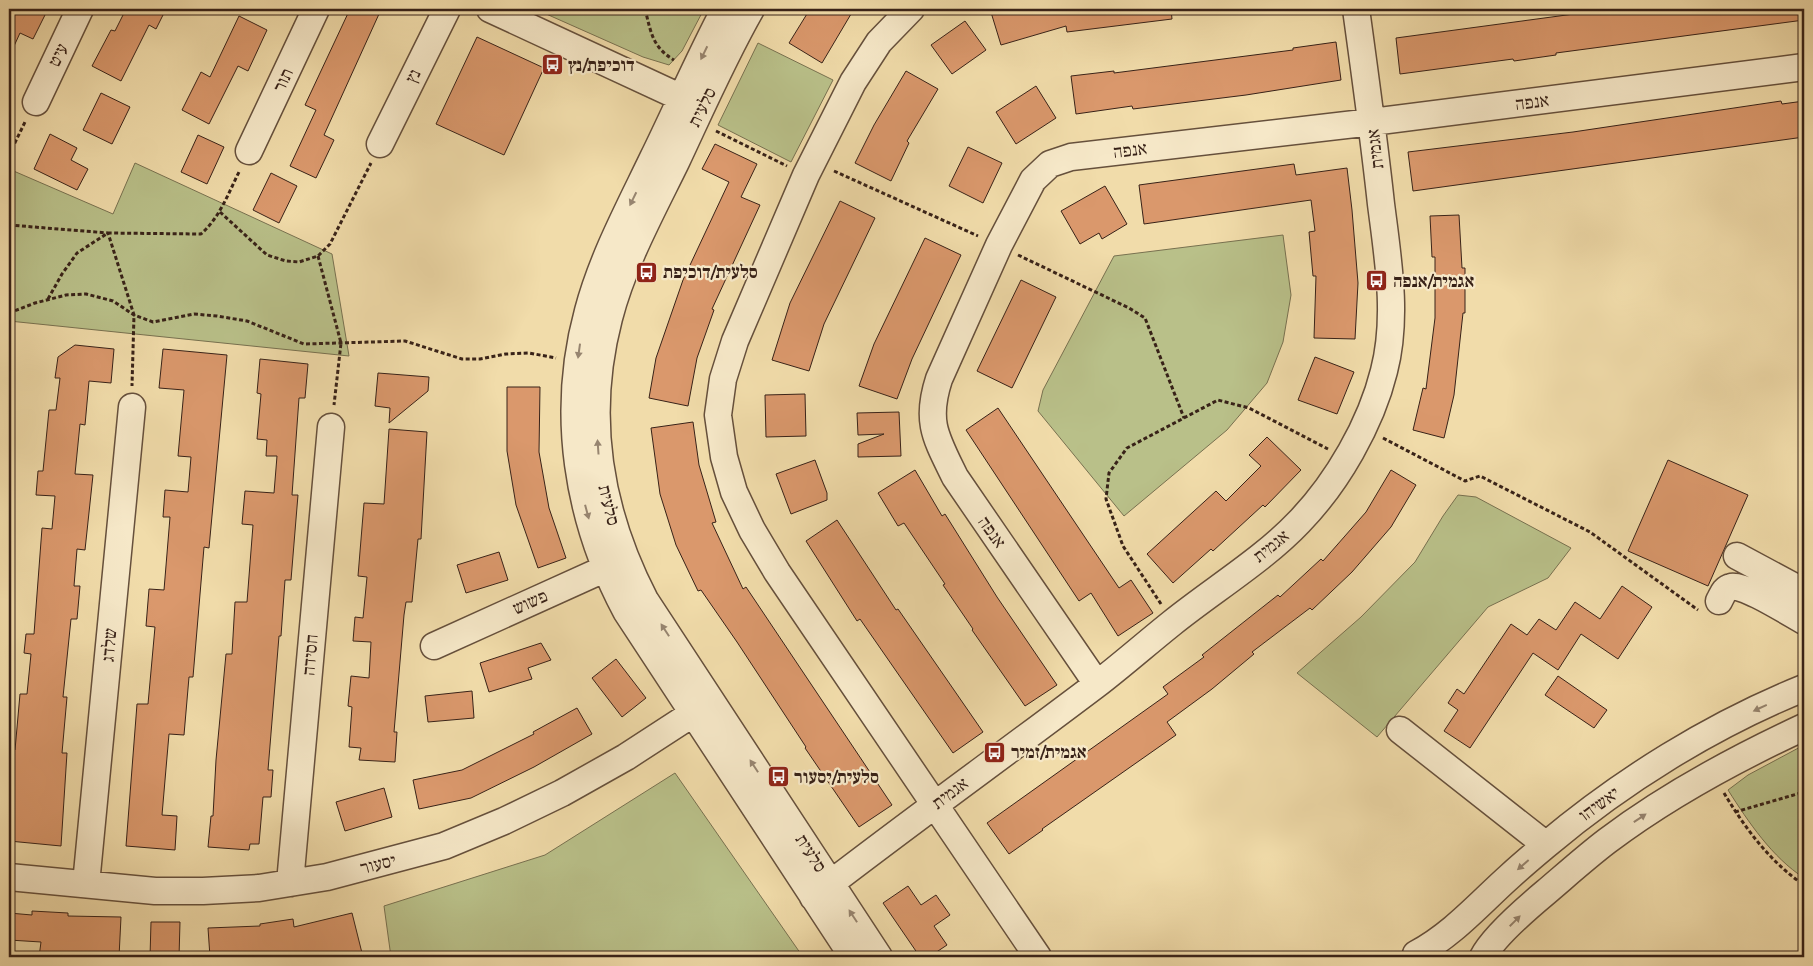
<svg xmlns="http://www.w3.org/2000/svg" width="1813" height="966" viewBox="0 0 1813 966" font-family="'IM FELL DW Pica','Frank Ruhl Libre',serif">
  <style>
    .green { fill: #b9c089; stroke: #787150 }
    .building { fill: #da986c; stroke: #382218 }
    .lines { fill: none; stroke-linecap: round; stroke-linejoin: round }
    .minor-casing { stroke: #66503c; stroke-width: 29 }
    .path { stroke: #382218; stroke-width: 3; stroke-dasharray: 4 2.5; stroke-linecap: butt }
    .minor { stroke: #f6e8c8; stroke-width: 26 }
    .oneway { fill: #978570 }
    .labels { text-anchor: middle; stroke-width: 4.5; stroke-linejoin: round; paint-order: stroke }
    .street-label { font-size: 18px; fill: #382218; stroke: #f6e8c8 }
    .poi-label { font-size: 18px; font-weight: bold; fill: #382218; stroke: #f6e8c8; text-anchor: start }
  </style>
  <rect width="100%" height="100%" fill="#f1dcaa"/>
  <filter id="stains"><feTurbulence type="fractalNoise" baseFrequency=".004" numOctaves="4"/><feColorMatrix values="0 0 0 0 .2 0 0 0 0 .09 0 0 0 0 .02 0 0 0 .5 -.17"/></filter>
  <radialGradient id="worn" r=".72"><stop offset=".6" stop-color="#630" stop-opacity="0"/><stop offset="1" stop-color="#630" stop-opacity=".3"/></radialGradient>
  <!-- green -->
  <path class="green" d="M535,9H704L682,51L669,65L643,57Z
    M758,43L833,80L791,162L718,125Z
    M135,163L332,254L349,356L9,321V169L113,214Z
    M1283,235L1291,295L1283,342L1267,383L1227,430L1124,516L1038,411L1043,390L1114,256Z
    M1458,495L1476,497L1571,548L1548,578L1488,607L1377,737L1297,673L1361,617L1415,562L1443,516Z
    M1804,745V878C1772,857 1749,823 1728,790L1748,775Z
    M675,773L803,957H391L384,906L545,855Z"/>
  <!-- building -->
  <path class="building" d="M9,9H48L33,39L20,33L9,57Z
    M116,9H166L156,29L149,25L121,81L92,66L111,30L115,31L124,13Z
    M350,9H368L379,14L324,135L334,140L316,178L290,166L316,110L305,105Z
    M810,9H854L822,63L789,43Z
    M990,9H1171L1172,19L1067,32L1066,26L1001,45Z
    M1611,9H1804V20L1556,53V55L1514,61L1513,59L1400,74L1396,38Z
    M239,16L267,30L248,71L238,66L209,124L182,110L201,72L210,77Z
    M965,21L986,50L952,74L931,45Z
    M477,37L544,68L504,155L436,124Z
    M1336,42L1341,80L1246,95L1133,109L1132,106L1076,114L1071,76L1114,71V73L1293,50V48Z
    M906,71L938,89L907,141L909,143L891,181L855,163L874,125Z
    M1036,86L1056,118L1016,144L996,112Z
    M101,93L130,107L112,144L83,130Z
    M1781,101L1782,104L1804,101V137L1413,191L1408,152L1573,132Z
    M50,134L77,148L71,160L88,169L77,190L34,169Z
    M198,135L224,147L207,184L181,172Z
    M715,144L757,164L741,197L760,205L712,309L714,310L697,358L688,406L649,398L656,358L683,280L729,182L702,169Z
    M968,147L1002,163L983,203L949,186Z
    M1294,164L1296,175L1347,168L1352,210L1358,283L1355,339L1314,338L1316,276H1313L1309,232L1315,231L1311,200L1144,224L1139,185Z
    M271,173L297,186L279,223L253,210Z
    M1105,186L1127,224L1102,239L1099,233L1080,244L1061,211Z
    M840,201L875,218L824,324L809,371L772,360L790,303Z
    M1459,215L1462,268H1465V313H1463L1454,395L1444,438L1413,430L1423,388L1426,389L1435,318V257H1432L1430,216Z
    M925,238L961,255L912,359L897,399L859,386L874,344Z
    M1021,280L1056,297L1012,388L977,371Z
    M75,345L114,349L111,383L89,381L85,425L80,424L75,474L93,475L85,550L77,549L74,586H80L77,619H71L63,697H67L62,753H67L61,846L9,841V812L13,750H15L20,694H27L31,654L24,653L26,634H34L42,528L52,529L55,496L36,495L38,471H43L49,410H56L60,378H55L58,357Z
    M163,349L227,355L209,548L204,547L193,677H189L184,735L169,734L162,815L177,816L175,850L126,846L137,704H148L155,627L146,626L149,589L164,590L170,517H163L165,490L188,492L191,457L178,456L184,390L159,388Z
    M1315,357L1354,372L1337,414L1298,400Z
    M260,359L308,364L305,398H299L292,495H298L291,580H285L281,636H279L268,770H273L271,797H263L259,844H250L249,850L208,847L211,816H213L216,760L226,654H232L235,602H247L253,525L242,524L245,491L274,493L277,456H266L267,440L257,439L261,394L257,393Z
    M378,373L429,377L428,391L389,423L390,408L375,406Z
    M507,387H540L539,452L549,508L566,558L538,568L516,505L507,451Z
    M805,394L806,436L766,437L765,395Z
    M998,408L1119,588L1131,580L1153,613L1118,636L1091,593L1079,601L966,430Z
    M899,412L901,456L858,457V444L884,434L858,435L857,413Z
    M693,422L699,465L716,522L712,523L743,589L746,587L892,805L859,827L805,748L806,747L737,642L701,590L698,591L676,545L660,494L651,428Z
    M389,429L427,432L421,539H418L412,602H406L404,615L394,732H397L395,762L359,760L361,748L349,747L352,707L348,706L351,676L369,678L371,642L353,641L355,617L363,618L367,577L358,576L364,503L384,504Z
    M1267,437L1301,470L1265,507L1263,505L1213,551L1211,549L1173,583L1147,554L1216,491L1226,501L1261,466L1249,455Z
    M815,460L827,493V500L791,514L776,474Z
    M1668,460L1748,495L1708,586L1628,551Z
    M915,470L942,516L945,514L997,597L1057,685L1025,706L972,630L973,629L943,585L945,584L904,523L898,526L878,493Z
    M1391,470L1416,485L1391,527L1352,572L1312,610L1310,608L1252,652L1254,654L1212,689L1167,722L1176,735L1042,829L1043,830L1009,854L987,823L1168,694L1163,687L1204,657L1202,655L1278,595L1280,597L1321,559L1323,561L1366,512Z
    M837,520L896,610L898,609L983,732L953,753L860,619L857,621L806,541Z
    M499,552L508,580L466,593L457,565Z
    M1622,586L1652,607L1618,659L1581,634L1558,670L1533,653L1470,748L1444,731L1458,710L1448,703L1457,689L1464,694L1511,624L1527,635L1539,619L1556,630L1575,602L1600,619Z
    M541,643L551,660L528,668L532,679L489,692L480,663Z
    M616,659L646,698L622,717L592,678Z
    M1558,676L1607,710L1594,728L1545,695Z
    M472,691L474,718L428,722L425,696Z
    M577,708L592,734L534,767L471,798L419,809L413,780L462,770L534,734L533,732Z
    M384,788L392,817L345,831L336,802Z
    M908,886L921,905L936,895L950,915L934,926L947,945L929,957H920L883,903Z
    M32,911L68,913V916L121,917L119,957H39L41,942L9,940V913L32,915Z
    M352,913L363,957H210L208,928L260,926V924L293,919L294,927Z
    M151,922H180L179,957H150Z"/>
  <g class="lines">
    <defs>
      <path id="minor" d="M490,9L697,105
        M725,9C699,58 677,109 653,158C629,208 602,258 588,311C560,413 577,519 626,611L853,957
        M751,9C723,58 700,111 676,162C651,213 623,264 609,318C583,417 599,511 645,600L879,957
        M911,9L879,42L853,82L806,175L735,341L723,379L718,415L724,457L734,492L752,530L777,572L1038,957
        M36,102L80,9
        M380,144L447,9
        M249,151L316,9
        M1737,556L1804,592
        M1719,601C1722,596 1724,588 1731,587C1743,583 1791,614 1804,621
        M434,646L622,561
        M1097,684L955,477C936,438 925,422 939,379L999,245L1033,180L1050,164L1071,157L1372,122L1804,67
        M1400,730L1546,845
        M9,877L155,891H203L259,888L327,877L444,846L504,821L562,793L626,757L706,705
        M290,883L331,427
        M86,884L132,407
        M813,897C906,825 1002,756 1096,685C1122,665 1147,643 1172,623C1213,590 1264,559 1299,522C1337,483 1371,424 1384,371C1398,317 1388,259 1381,204C1374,139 1365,74 1356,9
        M1416,954C1452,935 1479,904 1509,877C1521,866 1534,855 1546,845C1622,781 1712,725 1804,688
        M1483,957C1493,937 1528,907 1546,892C1566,875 1586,857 1607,841C1668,795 1735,759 1804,727"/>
    </defs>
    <!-- minor casing -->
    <use href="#minor" class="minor-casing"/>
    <!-- path -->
    <path class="path" d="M645,9C651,32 652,47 674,60
      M716,131L787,166
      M9,155L25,122
      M834,171L978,236
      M220,212L267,255L286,261L299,262L318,256L330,244L371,163
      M9,225L108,233L134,315L132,386
      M1018,255L1129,308L1145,318L1184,418
      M318,256L341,343L334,405
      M48,299L62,274L77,253L108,233L201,234C220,217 228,194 239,172
      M9,313L35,303L66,295L86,294L113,301L134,315L153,322L194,314L217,316L247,321L304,344L405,341L462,359H480L506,354L529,353L556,358
      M1383,438L1465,481L1480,476L1590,532L1698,610
      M1161,604L1123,546L1106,499L1109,473L1127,448L1218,400L1249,408L1328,449
      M1724,793C1745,828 1770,862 1804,885
      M1735,812L1804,792"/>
    <!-- minor -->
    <use href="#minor" class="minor"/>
  </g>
  <!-- one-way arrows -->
  <defs><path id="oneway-solid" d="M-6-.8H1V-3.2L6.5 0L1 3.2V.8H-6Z" transform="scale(1.25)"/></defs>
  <g class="oneway">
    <use href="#oneway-solid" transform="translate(704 53) rotate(116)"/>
    <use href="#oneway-solid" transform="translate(633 199) rotate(116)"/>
    <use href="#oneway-solid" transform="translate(579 351) rotate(98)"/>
    <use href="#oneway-solid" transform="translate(598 447) rotate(-94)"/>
    <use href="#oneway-solid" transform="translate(587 512) rotate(75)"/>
    <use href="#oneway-solid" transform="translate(665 630) rotate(-123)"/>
    <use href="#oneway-solid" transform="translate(1760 708) rotate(155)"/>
    <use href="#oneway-solid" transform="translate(754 766) rotate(-123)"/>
    <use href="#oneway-solid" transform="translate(1640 818) rotate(-34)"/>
    <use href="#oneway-solid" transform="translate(1523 865) rotate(139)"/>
    <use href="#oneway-solid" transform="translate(853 916) rotate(-123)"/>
    <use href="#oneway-solid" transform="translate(1515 921) rotate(-45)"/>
  </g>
  <!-- icons -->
  <defs>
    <symbol id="bus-square" viewBox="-11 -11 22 22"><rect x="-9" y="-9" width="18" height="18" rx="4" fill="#8f2418" stroke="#f6e8c8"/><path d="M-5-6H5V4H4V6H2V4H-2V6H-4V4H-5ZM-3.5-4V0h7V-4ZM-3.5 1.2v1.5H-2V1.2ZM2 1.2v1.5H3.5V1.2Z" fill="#fff"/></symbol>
  </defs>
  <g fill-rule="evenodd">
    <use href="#bus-square" x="540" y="52" width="25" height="25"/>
    <use href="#bus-square" x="634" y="260" width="25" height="25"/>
    <use href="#bus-square" x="1364" y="268" width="25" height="25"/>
    <use href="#bus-square" x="982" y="740" width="25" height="25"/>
    <use href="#bus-square" x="766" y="764" width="25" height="25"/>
  </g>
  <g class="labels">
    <!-- street labels -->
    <g class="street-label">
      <text transform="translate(58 55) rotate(-64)" y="6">עיט</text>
      <text transform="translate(413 76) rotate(-64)" y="6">נץ</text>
      <text transform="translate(283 80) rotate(-65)" y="6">תור</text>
      <text transform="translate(1532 102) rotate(-7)" y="6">אנפה</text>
      <text transform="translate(702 107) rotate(-64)" y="6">סלעית</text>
      <text transform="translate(1375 149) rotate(-97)" y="6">אגמית</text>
      <text transform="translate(1130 150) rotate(-7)" y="6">אנפה</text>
      <text transform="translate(609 505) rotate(76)" y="6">סלעית</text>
      <text transform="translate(992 532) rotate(55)" y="6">אנפה</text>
      <text transform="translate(1271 546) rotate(-39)" y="6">אגמית</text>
      <text transform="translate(530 602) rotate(-24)" y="6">פשוש</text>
      <text transform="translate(109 645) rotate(-85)" y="6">שלדג</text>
      <text transform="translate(310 655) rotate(-85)" y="6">חסידה</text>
      <text transform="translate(950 793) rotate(-37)" y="6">אגמית</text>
      <text transform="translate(1599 804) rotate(-36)" y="6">יאשיהו</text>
      <text transform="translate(811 853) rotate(57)" y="6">סלעית</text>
      <text transform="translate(378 864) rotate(-14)" y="6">יסעור</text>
    </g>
    <!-- poi labels -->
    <g class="poi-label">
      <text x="568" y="71">דוכיפת/נץ</text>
      <text x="663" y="278">סלעית/דוכיפת</text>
      <text x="1393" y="287">אגמית/אנפה</text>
      <text x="1011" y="758">אגמית/זמיר</text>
      <text x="794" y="783">סלעית/יסעור</text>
    </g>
  </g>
  <!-- margin -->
  <rect width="1813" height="966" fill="none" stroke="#f1dcaa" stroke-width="30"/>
  <rect x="10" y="10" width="1793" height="946" fill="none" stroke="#382218" stroke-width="2.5"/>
  <rect x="15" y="15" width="1783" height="936" fill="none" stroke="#382218"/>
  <rect width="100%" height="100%" filter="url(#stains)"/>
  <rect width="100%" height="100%" fill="url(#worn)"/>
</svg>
